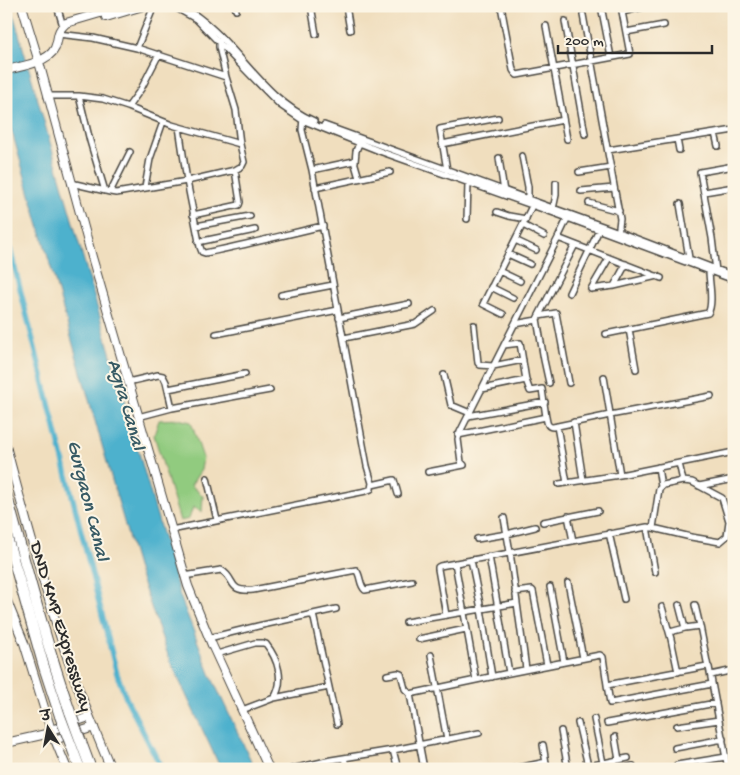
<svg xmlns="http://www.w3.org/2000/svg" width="740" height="775" viewBox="0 0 740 775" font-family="'Gochi Hand','Playpen Sans Deva',sans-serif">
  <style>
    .green { fill: #91cb7f; stroke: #5e7b55 }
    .water { fill: #4eb1cd; stroke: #3c6e7c }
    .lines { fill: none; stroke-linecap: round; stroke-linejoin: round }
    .canal { stroke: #4eb1cd; stroke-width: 5.5 }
    .street-casing { stroke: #494641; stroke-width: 8 }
    .secondary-casing { stroke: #494641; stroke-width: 10 }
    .highway-casing { stroke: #494641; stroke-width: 12 }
    .street { stroke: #fff; stroke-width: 5 }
    .secondary { stroke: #fff; stroke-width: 8 }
    .highway { stroke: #fff; stroke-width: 10 }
    .highway-bridge-casing { stroke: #494641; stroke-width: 12; stroke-linecap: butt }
    .highway-bridge { stroke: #fff; stroke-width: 10 }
    .labels { text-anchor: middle; stroke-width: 4; stroke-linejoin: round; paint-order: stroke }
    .street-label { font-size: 19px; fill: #2b2b2b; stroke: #fcf5e5 }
    .water-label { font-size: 20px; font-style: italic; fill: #375a64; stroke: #fcf5e5 }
  </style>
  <rect width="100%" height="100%" fill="#fcf5e5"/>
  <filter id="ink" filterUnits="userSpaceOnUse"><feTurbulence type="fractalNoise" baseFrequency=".02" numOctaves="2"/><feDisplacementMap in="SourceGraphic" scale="10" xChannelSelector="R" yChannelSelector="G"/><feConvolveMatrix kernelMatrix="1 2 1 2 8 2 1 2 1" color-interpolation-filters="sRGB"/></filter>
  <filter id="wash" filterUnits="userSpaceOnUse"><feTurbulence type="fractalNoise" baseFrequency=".0096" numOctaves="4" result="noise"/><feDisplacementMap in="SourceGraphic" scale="20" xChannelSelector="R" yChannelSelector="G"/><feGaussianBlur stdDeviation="1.12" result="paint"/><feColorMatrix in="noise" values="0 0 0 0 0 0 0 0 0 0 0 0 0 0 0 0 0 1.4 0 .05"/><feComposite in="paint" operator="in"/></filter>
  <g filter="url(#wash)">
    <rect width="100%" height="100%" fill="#f0debe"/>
    <!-- green -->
    <path class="green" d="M178,419L191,422L203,458L201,470L191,485L203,496L202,512L193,507L189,519L180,521L154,435L159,420Z"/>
    <!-- water -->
    <path class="water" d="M6,6H11L180,596L211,676L255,769H221L170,661L137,567L6,111Z"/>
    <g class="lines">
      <!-- canal -->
      <path class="canal" d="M6,233L117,674L126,698L162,769"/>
    </g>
  </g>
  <g filter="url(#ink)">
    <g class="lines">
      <defs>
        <path id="street" d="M57,6L63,26
          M173,6L196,19L200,23L269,94L280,105L302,120L382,152L554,213L734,280
          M181,6C234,34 258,97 314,121
          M235,6L236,10
          M311,6L316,34
          M346,6L350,30
          M501,6L513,70L515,73L517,75L630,54L621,6
          M601,6L611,57
          M622,12L647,6
          M583,15L620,219L618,235
          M565,21L585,134
          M546,26L567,139
          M626,32L664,25
          M58,34L93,38L137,48L226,77
          M137,48L154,6
          M47,96H79L103,99L128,107L172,125L240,144
          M79,96L90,141L105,191
          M128,107L141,89L159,54
          M324,125L619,232L734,276
          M179,127L187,181L200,247L202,252L205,253C245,245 284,235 323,226
          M715,133L718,146
          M677,139L679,150
          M442,144L563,120
          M608,150L734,130
          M522,156L528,187V199
          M499,158L504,192
          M355,162L356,151L360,141
          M312,170L354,161L359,178
          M447,170L440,129L498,118
          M579,172L611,167
          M71,183L110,192L116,193L187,181L235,170L242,166L244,162L240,144L236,110L226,77L219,47V43L221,40
          M145,187L150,159L163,122
          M315,188L390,172
          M581,191L614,188
          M110,192L130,152
          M704,192L734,187
          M589,203L619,211
          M680,204L689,258
          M553,209L556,195V183
          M497,212L509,216L526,219
          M193,215L239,205L240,202L235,170
          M467,219L468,183
          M523,225L544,236
          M196,226L250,216
          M558,238L661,278
          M515,240L536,250
          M198,242L255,230
          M508,254L530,264
          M499,271L520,281
          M716,271L712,238L700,172L734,166
          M614,286L626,264
          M491,287L513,298
          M591,289L614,286L657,276
          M591,289L609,258
          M569,293L599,230
          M281,295L333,285
          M503,314L483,304L533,204
          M539,316L556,313L569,383
          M339,318L409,304
          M515,324L537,320
          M474,325L478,363L480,365L493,366L523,360
          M629,329L636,369
          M216,334L338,310
          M606,334L708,313C714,304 709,282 709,271
          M344,338L415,324L434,311
          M504,345L520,343L526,380
          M444,375L451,405L470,413
          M604,377L620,475
          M128,382L158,375L163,376L166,382L172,408
          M549,383L544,360L537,319L575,245
          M168,389L245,374
          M468,416L545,402
          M138,417L172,408L270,390
          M546,417C547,422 547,427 553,427L610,415L711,396
          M574,422L583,480
          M557,426L567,483
          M458,435L546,417L542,389L530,391L526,380L482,389
          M679,463L683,481
          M658,467L661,487
          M428,472L464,465L461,462L458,439L460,432L558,238L568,217
          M207,478L217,520
          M559,484L620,475L734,452
          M372,485L394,480L398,494
          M699,486L734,479
          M568,516L573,541
          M504,518L510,552L517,603
          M543,522L598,511
          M647,527L655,572
          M171,530L366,491L371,489L372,483L367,466L312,170L302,130L303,117
          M609,533L624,599
          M477,539L507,534L535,527
          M489,556L509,673
          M471,560L481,609L492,677
          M455,563L476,680
          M184,576L221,570C237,579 226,592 253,590L356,570C361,575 359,585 365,590L412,581
          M568,583L583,658
          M550,587L564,662
          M515,592L532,590L533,591L547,665
          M695,605L700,626
          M662,607L671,639L678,672
          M313,614L337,724
          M446,615L438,569V567L440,566L647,527L653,528L691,537L720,542L727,536L729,521L722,498L692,482L683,481L663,485L659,489L653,528
          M406,622L517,603L526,669
          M685,628L700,626L708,667
          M670,632L685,628L679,605
          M209,638L258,626L336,609
          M419,639L466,629
          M217,654L255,643H263L266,644C278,659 285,681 274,698L242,710
          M431,655L447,740
          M387,675L398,673L401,674L405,689L410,694
          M711,675L734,670
          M607,685L610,703L712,684
          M274,698L329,687
          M594,719L603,763
          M578,723L588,766
          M607,723L716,703
          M677,726L719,720
          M561,731L568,769
          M615,737L619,760
          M543,745L547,769
          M675,748L723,739
          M393,750L398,769
          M344,758L347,769
          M677,765L726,757
          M292,769L331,760L393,750L479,733
          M424,769L410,694L509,673L600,655L603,657L607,685L707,666L709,667L728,769
          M513,769L546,762
          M574,769L628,758
          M621,769L633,766"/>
        <path id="secondary" d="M22,6L39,62L92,257L188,586L212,645L269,769
          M106,17L143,6
          M6,70C20,67 49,62 55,48C60,36 55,33 66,23L124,6
          M6,446C24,514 43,584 65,651C78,691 95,730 111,769
          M6,599L24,643L51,730L67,769
          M50,737L54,740L94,727
          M6,743L46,734L51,730L89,717"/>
        <path id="highway" d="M6,493C26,566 45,640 70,712
          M6,534L44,667L60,716
          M81,742L91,769
          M71,745L80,769"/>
      </defs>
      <!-- street casing -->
      <use href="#street" class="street-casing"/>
      <!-- secondary casing -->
      <use href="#secondary" class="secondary-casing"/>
      <!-- highway casing -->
      <use href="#highway" class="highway-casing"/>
      <!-- street -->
      <use href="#street" class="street"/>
      <!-- secondary -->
      <use href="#secondary" class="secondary"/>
      <!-- highway -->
      <use href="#highway" class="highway"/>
      <defs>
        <path id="highway-bridge" d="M70,712L81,742
          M60,716L71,745"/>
      </defs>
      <!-- highway-bridge casing -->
      <use href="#highway-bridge" class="highway-bridge-casing"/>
      <!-- highway-bridge -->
      <use href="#highway-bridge" class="highway-bridge"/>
    </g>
  </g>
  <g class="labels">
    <!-- street labels -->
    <g class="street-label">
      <text transform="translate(63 626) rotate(73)" y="7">DND KMP Expressway</text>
    </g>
    <!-- water labels -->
    <g class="water-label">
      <text transform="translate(128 404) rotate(74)" y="7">Agra Canal</text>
      <text transform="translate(90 500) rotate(76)" y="7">Gurgaon Canal</text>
    </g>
  </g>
  <!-- margin -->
  <rect width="740" height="775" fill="none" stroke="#fcf5e5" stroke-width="25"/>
  <!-- north arrow -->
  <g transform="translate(48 728) rotate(349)" stroke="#fcf5e5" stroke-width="4" paint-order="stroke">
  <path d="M0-4L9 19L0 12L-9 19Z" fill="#2b2b2b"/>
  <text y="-8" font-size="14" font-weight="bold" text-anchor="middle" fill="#2b2b2b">उ</text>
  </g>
  <!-- scale -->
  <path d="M558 45v8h154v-8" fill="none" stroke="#2b2b2b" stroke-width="2.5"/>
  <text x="565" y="45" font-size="15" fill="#2b2b2b" stroke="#fcf5e5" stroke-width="4" paint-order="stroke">200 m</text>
</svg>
